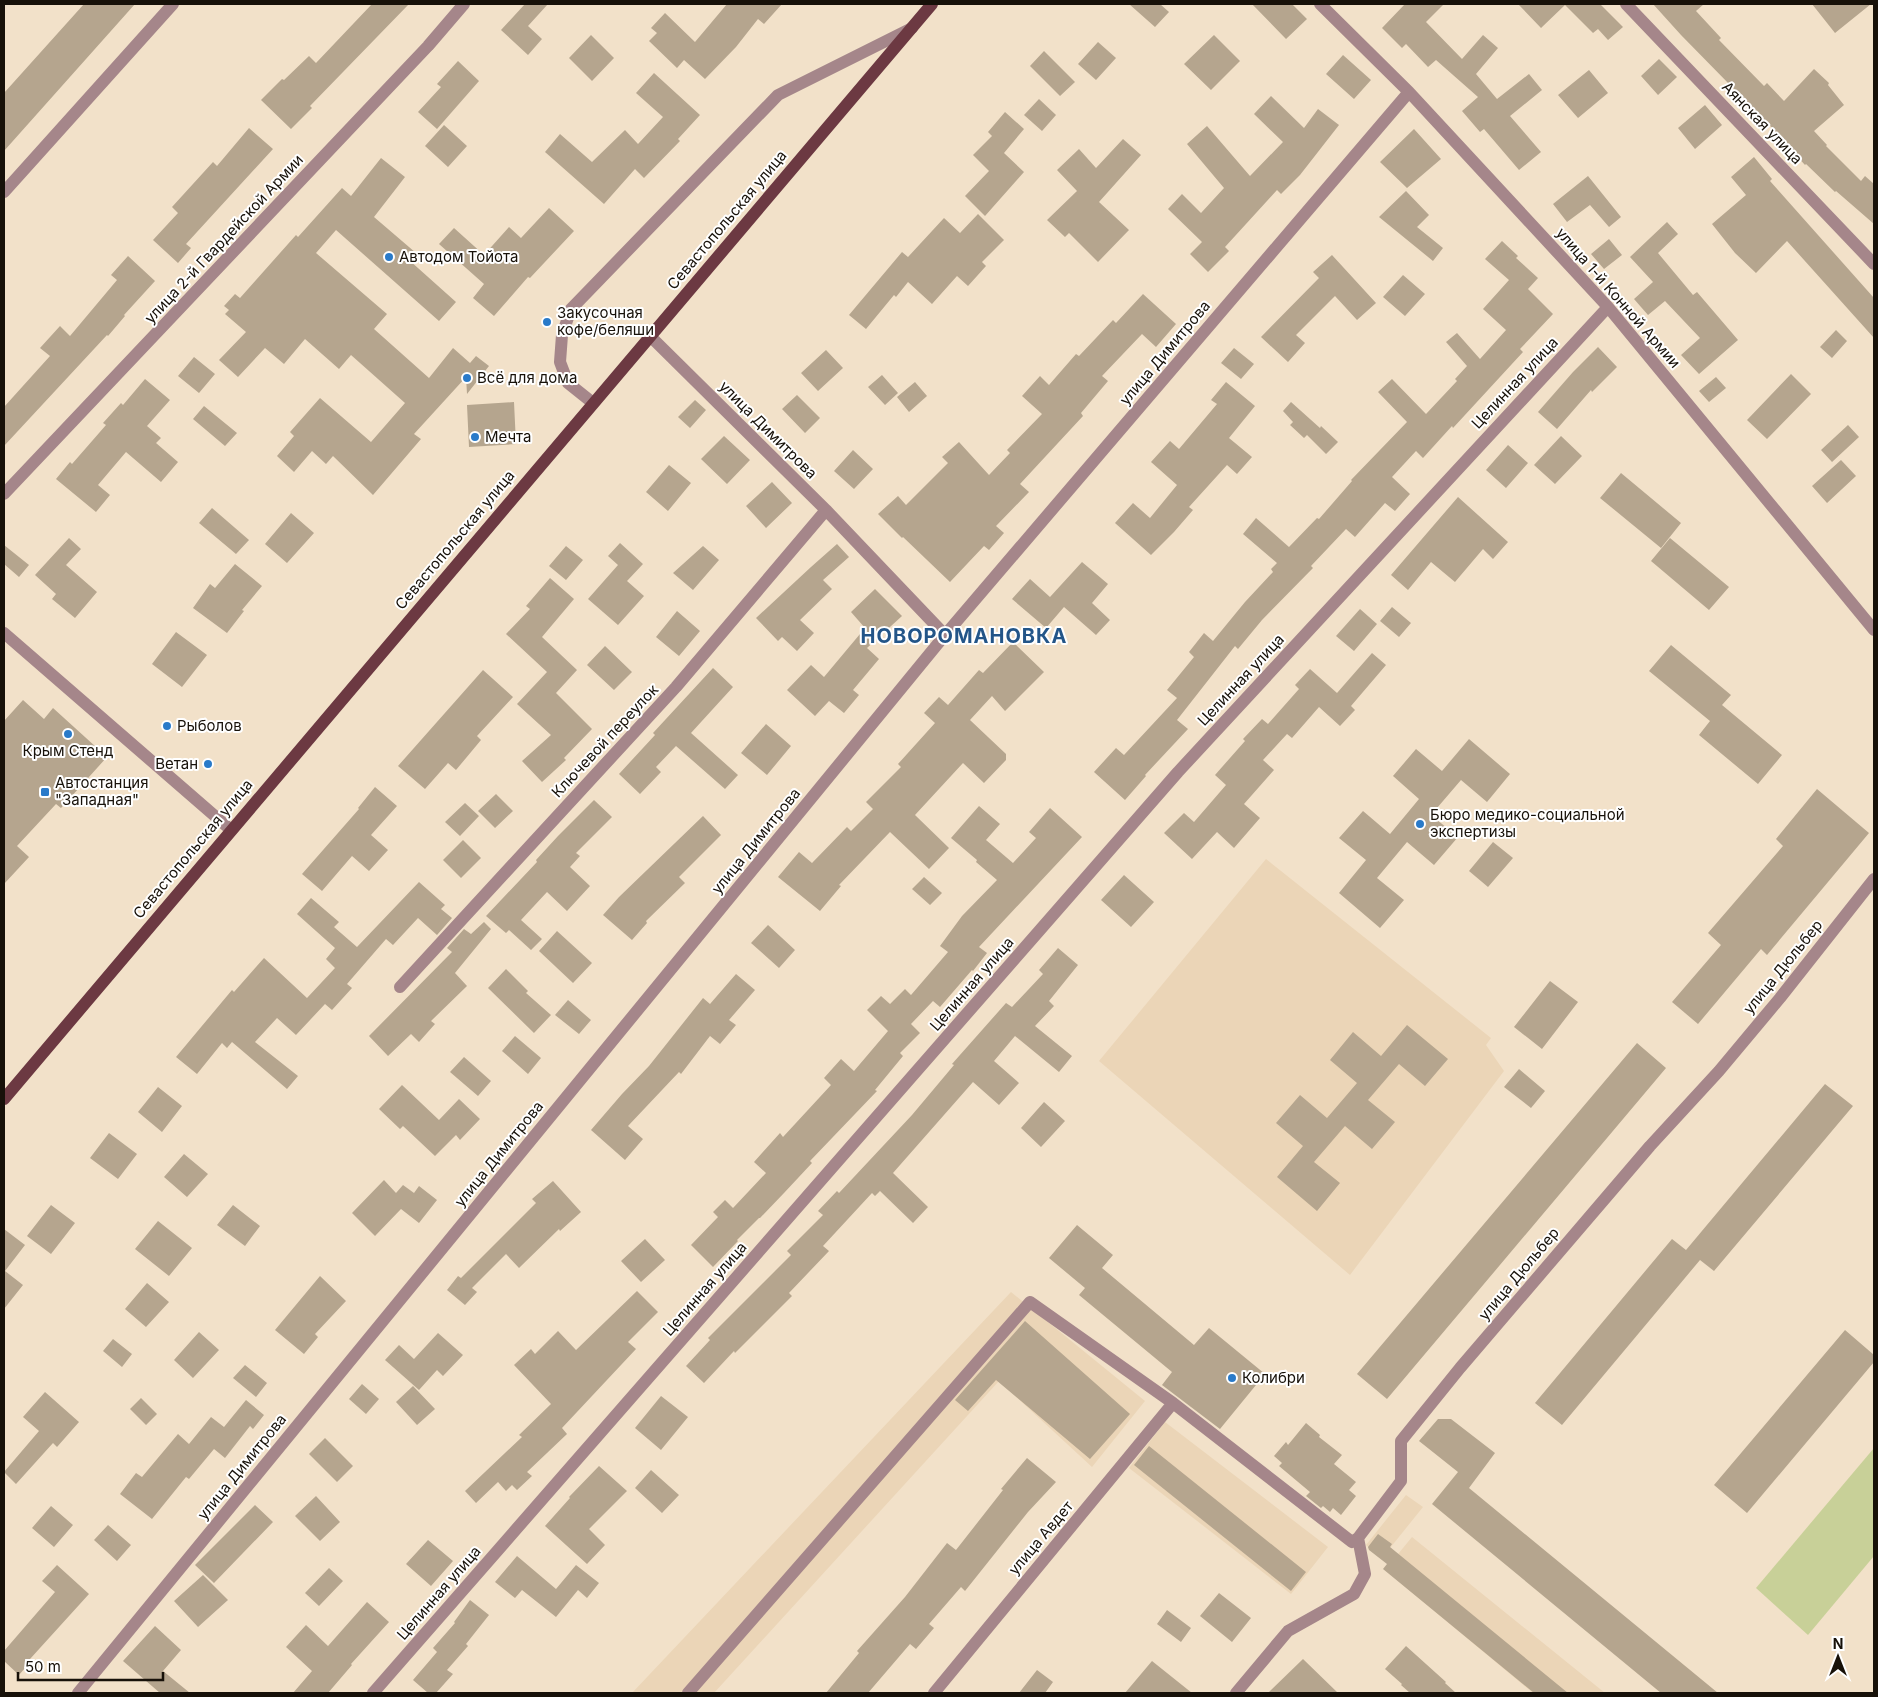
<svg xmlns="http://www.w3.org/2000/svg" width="1878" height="1697" viewBox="0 0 1878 1697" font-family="Inter,sans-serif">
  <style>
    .built { fill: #ebd5b7 }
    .green { fill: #c8d098 }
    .building { fill: #b5a58e }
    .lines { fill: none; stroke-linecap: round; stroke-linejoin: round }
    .minor { stroke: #a5868a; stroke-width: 12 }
    .major { stroke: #6c3942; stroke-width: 12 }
    .poi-dot { fill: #297ac9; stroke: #fff; stroke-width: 2 }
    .labels { text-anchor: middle; stroke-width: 4; stroke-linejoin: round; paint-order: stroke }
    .street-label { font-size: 15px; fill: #171109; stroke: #fff }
    .poi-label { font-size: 15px; fill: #171109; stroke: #fff; text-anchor: start }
    .district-label { font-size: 20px; font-weight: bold; letter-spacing: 1px; fill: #235588; stroke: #fff }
  </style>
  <rect width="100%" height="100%" fill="#f2e1c9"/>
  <!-- built -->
  <path class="built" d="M1266,859L1491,1038L1486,1045L1504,1071L1350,1275L1099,1061Z
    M1011,1292L1145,1401L1092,1467L999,1381L714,1693H632Z
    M1165,1422L1328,1547L1291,1594L1129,1468Z
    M1406,1495L1423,1507L1382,1558L1366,1545Z
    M1412,1537L1605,1693H1533L1385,1570Z"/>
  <!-- green -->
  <path class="green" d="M1874,1448V1556L1808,1635L1756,1588Z"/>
  <!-- building -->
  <path class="building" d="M84,4H135L4,151V93Z
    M372,4H409L310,106L312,108L291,129L261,100L282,79L284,80L309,56L316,63Z
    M525,4H548L528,26L542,39L528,55L501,30Z
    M727,4H782L764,24L758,19L736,47L705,79L684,60L677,68L649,41L657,33L651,28L665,13L695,42Z
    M1129,4H1160L1169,12L1155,27Z
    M1252,4H1292L1307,19L1286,39Z
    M1405,4H1444L1426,22L1462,59L1483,35L1498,48L1476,74L1497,99L1529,74L1542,90L1510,116L1541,152L1519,170L1484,129L1480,132L1462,111L1478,97L1436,60L1428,67L1406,44L1402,48L1382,28Z
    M1518,4H1600L1623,27L1608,40L1598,29L1593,33L1565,5L1541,28Z
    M1653,4H1704L1696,11L1721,38L1719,40L1764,86L1767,83L1784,101L1814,69L1829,83L1828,85L1844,105L1814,131L1827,145L1826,146L1861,181L1865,176L1874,184V224L1836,191L1835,192L1806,164L1805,165L1785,143L1786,142L1681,35Z
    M1812,4H1871L1835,33Z
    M591,35L614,58L592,81L569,58Z
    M1214,35L1240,61L1211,90L1184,64Z
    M1098,42L1116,58L1096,80L1078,64Z
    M1044,51L1075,82L1060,96L1030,66Z
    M1343,55L1371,80L1354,99L1326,74Z
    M1659,59L1677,77L1658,95L1641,76Z
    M458,61L479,81L437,129L418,112L441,87L437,84Z
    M1589,70L1608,93L1578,118L1558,95Z
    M654,73L700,115L678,139L680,141L644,178L635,169L604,204L545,152L560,134L592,162L625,130L638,144L663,117L636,93Z
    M1271,96L1304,128L1318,109L1339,125L1300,175L1281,194L1277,190L1225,247L1229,251L1208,272L1190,254L1202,242L1168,209L1182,194L1201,213L1224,188L1187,144L1207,126L1250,176L1283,142L1254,114Z
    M1039,99L1056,115L1042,131L1024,115Z
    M1705,105L1722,125L1695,149L1678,128Z
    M1005,112L1024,129L1004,153L1024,172L985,216L965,196L989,171L973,155L992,136L988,132Z
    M444,125L467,146L448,167L425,146Z
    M249,128L273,149L186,244L191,248L178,263L153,240L178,213L172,207L213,162L217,166Z
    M1414,129L1441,159L1407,188L1380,162Z
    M1123,139L1141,155L1099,202L1129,230L1098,262L1069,233L1065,237L1047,220L1077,191L1057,170L1079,149L1096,168Z
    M1754,157L1772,179L1770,181L1874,298V338L1787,241L1756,273L1735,253L1712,224L1746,195L1731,177Z
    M381,158L405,177L374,217L416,253L409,260L456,302L439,321L336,230L316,253L387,314L374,329L429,378L453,348L470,363L476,356L489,366L467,394L466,377L414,434L421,439L373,495L333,456L326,464L312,451L294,472L277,456L294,436L290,432L320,398L371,442L405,403L351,355L339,369L305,339L284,364L265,348L238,377L219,360L246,332L225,314L229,310L224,306L235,294L240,298L296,235L298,237L342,188L351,196Z
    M1588,176L1621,217L1609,227L1590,205L1567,222L1553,204Z
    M1406,191L1429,215L1417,227L1443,248L1433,261L1379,217Z
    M549,208L574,231L530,278L528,277L494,316L473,298L484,284L439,244L454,228L484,255L509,227L521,238Z
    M978,214L1004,240L982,262L986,266L968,286L957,276L932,304L908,282L896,297L894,295L866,329L849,315L902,252L908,257L944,218L960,233Z
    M1667,222L1678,234L1658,253L1693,295L1697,292L1738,340L1699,374L1681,355L1700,338L1665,301L1648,315L1634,299L1653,282L1630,257Z
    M1609,239L1622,255L1604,269L1591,254Z
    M1502,241L1518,256L1516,258L1538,278L1528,289L1553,314L1520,349L1523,352L1453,428L1452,426L1423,458L1416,451L1392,477L1410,494L1395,511L1385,503L1355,537L1346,529L1311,566L1313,568L1262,620L1238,649L1235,646L1177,720L1188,729L1145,775L1146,776L1125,800L1094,772L1116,748L1124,755L1177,698L1167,690L1194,657L1189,652L1204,633L1213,641L1245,602L1273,572L1271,569L1277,563L1243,534L1256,518L1289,547L1317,518L1319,519L1352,481L1351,480L1407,422L1378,392L1392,379L1426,414L1457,381L1455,379L1467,366L1446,342L1457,333L1480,359L1506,330L1483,309L1509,280L1485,259Z
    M1332,255L1376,303L1357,320L1335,296L1296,335L1305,343L1288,362L1261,337L1319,278L1313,272Z
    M128,256L155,281L124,315L125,316L108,336L107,335L4,446V407L50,356L40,348L60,326L70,336L117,280L111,275Z
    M1403,275L1425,294L1405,316L1383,297Z
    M1143,294L1176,324L1156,347L1142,334L1102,376L1108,381L1081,413L1083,416L1020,484L1029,492L996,526L1004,533L989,550L984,546L950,582L903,537L902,538L878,514L898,496L906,505L948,463L942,457L959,442L989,475L1010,453L1007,450L1042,414L1022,396L1040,376L1049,385L1076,354L1079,356L1113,320L1116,323Z
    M1836,330L1847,341L1832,358L1820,347Z
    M1598,347L1617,367L1592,392L1591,390L1557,429L1538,412L1573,372Z
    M1234,348L1254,364L1241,379L1221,363Z
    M826,350L843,368L818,391L801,373Z
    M194,357L215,374L199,393L178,376Z
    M1791,374L1811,394L1767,439L1747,420Z
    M882,375L898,393L885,405L868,387Z
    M1716,377L1726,388L1709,402L1699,391Z
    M145,379L170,400L147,426L161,438L156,443L178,462L161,482L126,452L98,485L110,495L96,512L56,479L70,462L72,464L106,425L103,423L121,403L123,405Z
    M915,382L927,396L909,412L897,397Z
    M1226,382L1255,406L1229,438L1252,457L1237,474L1227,465L1189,507L1193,510L1174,532L1151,555L1115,523L1133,503L1150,518L1177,485L1151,462L1170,441L1179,449L1217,404L1211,400Z
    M797,395L820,418L805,433L782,409Z
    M695,400L706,410L690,428L678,417Z
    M514,402L516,444L469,447L467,405Z
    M1291,402L1320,428L1321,426L1338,442L1326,454L1307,435L1304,438L1290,425L1293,422L1283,411Z
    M204,406L237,433L225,446L193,419Z
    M1848,425L1859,437L1832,462L1821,450Z
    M724,436L750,460L727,484L701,459Z
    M1561,436L1582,456L1555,484L1534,465Z
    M1508,445L1528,463L1506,488L1486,470Z
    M853,450L873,469L854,489L834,471Z
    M1841,460L1856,476L1827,503L1812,486Z
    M669,465L691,483L668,511L646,492Z
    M1621,473L1681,523L1661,548L1600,498Z
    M772,482L792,503L766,528L746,506Z
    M1458,497L1508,542L1493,559L1483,549L1455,582L1431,562L1408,590L1391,575Z
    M212,508L249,540L236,554L199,523Z
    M291,513L314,533L287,563L265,544Z
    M69,538L81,549L66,565L97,592L75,618L52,599L56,594L35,575Z
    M1670,538L1729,587L1709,610L1651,561Z
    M620,543L643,564L627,581L644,596L618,625L588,599L618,565L608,556Z
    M837,544L849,557L823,580L832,589L800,620L814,633L797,651L782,637L778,641L756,618L811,567Z
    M4,545L29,565L19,577L4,564Z
    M566,546L583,560L566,580L549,566Z
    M703,546L719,560L693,590L673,573Z
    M1082,562L1108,584L1092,603L1110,620L1096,635L1064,607L1046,628L1012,599L1030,579L1050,597Z
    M235,564L262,586L242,610L244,611L227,633L193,608L210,584L215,588Z
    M550,578L574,599L542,637L577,670L556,693L592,729L564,758L566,760L542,782L522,761L551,735L517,704L547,672L506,634L530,609L526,606Z
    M875,589L902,616L867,648L879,659L853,690L859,695L844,713L829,701L815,716L787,690L811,665L824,677L865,628L851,612Z
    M1392,607L1411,623L1399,637L1380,621Z
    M1360,609L1377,624L1354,651L1336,636Z
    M677,611L700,631L679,656L656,637Z
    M176,632L207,655L182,687L152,664Z
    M1013,642L1044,672L1005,711L992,696L970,720L1006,754V760L984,783L963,763L915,815L949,848L929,869L890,832L839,885L841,886L820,911L778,877L799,852L812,863L847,827L851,831L873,809L866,802L901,767L898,764L935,723L924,713L939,697L948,705L979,670L983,673Z
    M1671,645L1731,695L1722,705L1782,755L1758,784L1699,735L1710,721L1649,671Z
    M605,646L632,672L614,690L587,665Z
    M1372,653L1386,665L1351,706L1355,710L1340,726L1319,707L1292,738L1287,734L1263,760L1274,770L1244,804L1260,818L1234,848L1217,832L1192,859L1164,833L1184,813L1194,822L1226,785L1215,775L1245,741L1243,739L1262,719L1268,724L1299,689L1295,685L1310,669L1337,693Z
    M713,668L733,687L691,733L738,775L725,789L676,746L656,767L661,772L640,794L619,774L655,735L653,733Z
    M483,670L513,697L477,736L481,740L456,770L448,763L425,789L398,766Z
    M23,700L44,719L53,708L107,757L61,808L56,804L17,846L29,857L4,884V721Z
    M766,724L791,746L767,775L741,753Z
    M1469,739L1510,774L1487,802L1461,780L1431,815L1458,837L1434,865L1407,842L1377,878L1404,900L1380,928L1339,893L1366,860L1339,838L1363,811L1390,834L1419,799L1393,776L1416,749L1442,771Z
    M375,787L397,806L371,835L388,850L369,871L352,856L322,891L302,874L359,809L358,808Z
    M1817,789L1869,833L1767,955L1761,949L1698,1024L1672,1002L1721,945L1708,933L1783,846L1776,839Z
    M496,794L513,811L495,828L478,811Z
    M594,800L612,817L576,853L580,856L570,867L590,886L567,911L547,892L521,920L542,939L531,950L509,930L506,933L486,916L537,862L536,860L558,836Z
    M465,803L479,816L460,836L445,822Z
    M979,806L1000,824L986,840L1013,863L1036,838L1029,832L1050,808L1082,837L979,947L987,953L973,971L972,970L940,1007L933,1001L911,1024L920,1033L900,1053L903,1056L875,1090L877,1091L810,1161L812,1163L784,1193L760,1218H759L737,1240L738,1241L713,1267L691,1245L718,1217L713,1212L725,1200L733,1208L766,1173L754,1162L780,1133L783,1137L831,1085L824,1078L841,1059L854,1071L888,1031L867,1010L881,996L890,1004L905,989L911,995L948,952L940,946L962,916L997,880L976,862L977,860L951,838Z
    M703,816L721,835L679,877L685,883L646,921L647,923L632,940L603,915L619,897Z
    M463,840L481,858L461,878L443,860Z
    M1493,842L1513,858L1488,887L1469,871Z
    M1124,875L1154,902L1131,927L1101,900Z
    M924,877L942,893L930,905L912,889Z
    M419,882L445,905L441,909L452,918L437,935L418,918L393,945L386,939L347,984L352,988L332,1010L325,1004L296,1035L277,1018L255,1042L298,1076L287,1089L232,1042L227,1048L222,1043L197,1074L176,1057L232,990L234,992L264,958L307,998L335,968L326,959L335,948L297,914L311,898L339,922L334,927L357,947Z
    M484,922L491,929L455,973L467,986L431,1021L435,1024L419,1042L411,1034L388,1056L369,1036L452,952L447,948L464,929L471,934Z
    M768,925L795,950L779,968L751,943Z
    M557,931L592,963L573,983L539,951Z
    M1058,948L1078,965L1049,1001L1054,1006L1035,1026L1072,1056L1059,1072L1015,1036L994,1061L1019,1083L999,1105L973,1082L893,1173L928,1207L913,1223L880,1191L875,1196L872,1193L823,1246L829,1251L789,1293L792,1296L735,1353L734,1351L704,1383L686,1366L710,1340L708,1338L791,1255L787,1251L823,1215L818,1211L837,1191L839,1193L912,1115L954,1065L952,1064L1006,1003L1012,1007L1043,974L1039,970Z
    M506,969L528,991L526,993L551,1015L534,1033L488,988Z
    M736,974L755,990L729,1020L736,1025L720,1044L710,1036L681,1074L679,1072L628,1126L643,1139L625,1160L591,1130L622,1094L649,1066L703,998L710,1004Z
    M1550,981L1578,1002L1542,1049L1514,1027Z
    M568,1000L591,1020L579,1034L555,1015Z
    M1407,1025L1448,1059L1425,1086L1399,1064L1368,1100L1395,1122L1372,1149L1345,1126L1314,1162L1340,1183L1317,1211L1277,1177L1303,1146L1276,1123L1300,1095L1327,1118L1357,1083L1330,1060L1353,1032L1381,1056Z
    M515,1036L541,1058L528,1074L502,1051Z
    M1637,1043L1666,1068L1387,1399L1357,1374Z
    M464,1057L491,1081L478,1096L450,1072Z
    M1519,1069L1545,1091L1531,1108L1504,1087Z
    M1825,1084L1853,1106L1714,1271L1700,1260L1562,1425L1535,1403L1672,1239L1686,1250Z
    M402,1085L439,1120L459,1099L480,1119L460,1140L456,1135L435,1156L403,1126L400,1129L379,1109Z
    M158,1087L182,1106L162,1132L138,1112Z
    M1044,1102L1065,1121L1041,1147L1021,1128Z
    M109,1133L137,1154L118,1179L90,1158Z
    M184,1154L208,1174L187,1197L164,1177Z
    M384,1180L396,1193L403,1185L414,1193L419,1186L437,1200L419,1223L401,1209L375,1236L352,1213Z
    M553,1181L581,1212L560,1231L559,1229L519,1268L506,1254L472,1288L477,1292L465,1305L447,1290L458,1276L461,1278L536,1203L532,1199Z
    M51,1205L75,1223L51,1254L27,1236Z
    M233,1205L260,1226L245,1246L217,1225Z
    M158,1221L192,1248L169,1276L135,1249Z
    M1077,1225L1113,1255L1102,1268L1194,1345L1209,1328L1265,1374L1220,1429L1162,1385L1172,1372L1079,1295L1085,1288L1049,1258Z
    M4,1229L25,1245L5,1271L23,1285L4,1309Z
    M645,1239L665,1260L641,1282L621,1261Z
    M320,1276L346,1301L315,1334L318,1337L304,1354L275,1330Z
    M147,1283L169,1302L146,1327L125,1309Z
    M637,1291L658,1312L628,1342L636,1349L562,1428L567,1434L527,1472L532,1476L517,1490L512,1485L506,1491L498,1482L476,1503L465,1491L522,1437L519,1435L551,1404L514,1365L531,1349L535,1354L558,1331L576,1350Z
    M1025,1321L1130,1414L1090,1459L996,1380L968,1411L955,1400Z
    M1845,1330L1874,1355V1362L1747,1513L1714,1485Z
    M199,1332L219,1350L193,1378L174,1360Z
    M438,1333L463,1355L443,1376L437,1370L419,1390L385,1360L399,1345L414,1359Z
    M113,1339L132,1354L122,1367L103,1351Z
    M245,1365L267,1383L256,1397L233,1378Z
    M362,1384L379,1399L366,1414L349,1399Z
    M413,1386L435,1409L417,1425L396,1402Z
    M45,1392L79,1422L57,1447L53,1443L16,1484L4,1472L39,1431L23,1417Z
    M661,1396L688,1417L661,1450L635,1428Z
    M141,1398L157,1414L146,1425L130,1409Z
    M246,1400L264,1415L253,1429L250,1426L225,1458L214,1449L189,1479L186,1477L152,1519L120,1494L136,1473L142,1477L178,1434L189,1444L211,1417L224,1427Z
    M1438,1419H1451L1495,1453L1469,1488L1718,1693H1661L1432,1504L1458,1472L1419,1441Z
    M1306,1423L1320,1435L1319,1437L1342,1455L1334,1464L1356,1482L1349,1490L1356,1496L1341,1515L1333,1508L1330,1512L1323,1506L1321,1508L1306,1496L1310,1492L1279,1466L1282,1463L1274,1456L1286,1442L1288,1445Z
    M325,1438L353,1466L337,1482L309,1454Z
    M1149,1446L1306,1572L1291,1591L1134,1465Z
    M1027,1458L1056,1482L1028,1512L965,1591L961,1587L929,1624L934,1628L916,1649L910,1644L868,1693H826L859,1653L857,1651L905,1597L947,1543L956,1550L1003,1490L1001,1489Z
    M599,1466L627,1491L589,1529L605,1545L587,1564L545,1526L570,1498L569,1497Z
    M651,1470L679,1495L662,1513L635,1488Z
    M316,1496L340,1522L320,1541L295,1516Z
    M255,1505L273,1522L214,1583L195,1565Z
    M51,1506L73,1525L54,1547L32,1528Z
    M108,1525L131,1545L117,1561L94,1540Z
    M1378,1534L1392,1544L1390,1547L1568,1693H1534L1383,1569L1387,1564L1369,1550L1368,1547Z
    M428,1540L453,1561L431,1586L406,1564Z
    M517,1556L556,1589L576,1565L599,1583L587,1598L578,1590L556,1617L522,1590L515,1598L495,1582Z
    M57,1565L89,1594L30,1659L31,1661L19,1675L4,1661V1651L55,1592L42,1581Z
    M329,1568L343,1581L319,1606L305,1593Z
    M203,1575L228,1600L198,1627L174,1601Z
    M1219,1593L1251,1618L1232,1642L1200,1616Z
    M470,1600L489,1615L466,1644L468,1646L447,1670L453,1674L436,1693H428L413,1680L437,1652L433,1648L455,1623L454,1622Z
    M367,1602L389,1622L351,1664L352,1665L328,1693H293L312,1671L286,1647L306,1625L328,1646Z
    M1167,1610L1191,1628L1181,1642L1157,1624Z
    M155,1626L181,1650L163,1671L190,1693H160L123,1661Z
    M1406,1646L1446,1682L1445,1683L1456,1693H1410L1401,1685L1402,1684L1385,1669Z
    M1303,1659L1338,1693H1268Z
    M1152,1661L1192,1693H1125Z
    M1037,1670L1053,1682L1045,1693H1019Z"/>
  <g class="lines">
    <!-- minor -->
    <path class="minor" d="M1320,4L1409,92L1608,307L1874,630
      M1626,4L1874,264
      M4,192L173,4
      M650,336L826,510L945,635
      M593,403L568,383L560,362L562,335L571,309L778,95L912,28
      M4,494L428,46L464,4
      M4,633L231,830
      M400,987L676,687L826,510
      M78,1693L945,635L1409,92
      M373,1693L1178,772L1608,307
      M688,1693L1030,1302L1173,1403L1352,1542L1358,1538
      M934,1693L1173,1403
      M1236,1693L1288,1631L1354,1594L1365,1574L1358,1538L1401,1481V1441L1460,1368L1650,1146L1719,1071L1780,998L1874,879"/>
    <!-- major -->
    <path class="major" d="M4,1099L932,4"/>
  </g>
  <!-- markers -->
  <g class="poi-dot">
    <circle cx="389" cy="257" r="5"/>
    <circle cx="547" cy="322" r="5"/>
    <circle cx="467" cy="378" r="5"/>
    <circle cx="475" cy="437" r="5"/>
    <circle cx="167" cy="726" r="5"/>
    <circle cx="68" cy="734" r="5"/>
    <circle cx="208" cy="764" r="5"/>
    <rect x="40" y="787" width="10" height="10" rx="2.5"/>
    <circle cx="1420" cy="824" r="5"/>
    <circle cx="1232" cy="1378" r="5"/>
  </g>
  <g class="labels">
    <!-- street labels -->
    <g class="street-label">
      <text transform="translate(1762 123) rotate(46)" y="5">Аянская улица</text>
      <text transform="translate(727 220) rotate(-50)" y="5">Севастопольская улица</text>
      <text transform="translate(224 239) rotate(-47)" y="5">улица 2-й Гвардейской Армии</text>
      <text transform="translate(1618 298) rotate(49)" y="5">улица 1-й Конной Армии</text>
      <text transform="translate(1165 353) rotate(-50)" y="5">улица Димитрова</text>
      <text transform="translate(1515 383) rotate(-47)" y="5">Целинная улица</text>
      <text transform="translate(768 430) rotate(45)" y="5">улица Димитрова</text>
      <text transform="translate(455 540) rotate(-50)" y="5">Севастопольская улица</text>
      <text transform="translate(1241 680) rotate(-47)" y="5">Целинная улица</text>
      <text transform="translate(605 741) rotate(-47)" y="5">Ключевой переулок</text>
      <text transform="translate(756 841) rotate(-51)" y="5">улица Димитрова</text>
      <text transform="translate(193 849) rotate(-50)" y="5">Севастопольская улица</text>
      <text transform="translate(1783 967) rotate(-51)" y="5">улица Дюльбер</text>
      <text transform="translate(972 984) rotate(-49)" y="5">Целинная улица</text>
      <text transform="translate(499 1154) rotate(-51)" y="5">улица Димитрова</text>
      <text transform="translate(1519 1274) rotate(-50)" y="5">улица Дюльбер</text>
      <text transform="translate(705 1289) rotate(-49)" y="5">Целинная улица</text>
      <text transform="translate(242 1467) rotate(-51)" y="5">улица Димитрова</text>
      <text transform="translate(1041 1538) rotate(-50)" y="5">улица Авдет</text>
      <text transform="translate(439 1593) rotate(-49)" y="5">Целинная улица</text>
    </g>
    <!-- poi labels -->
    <g class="poi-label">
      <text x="399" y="262">Автодом Тойота</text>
      <text x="557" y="318">Закусочная<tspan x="557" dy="17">кофе/беляши</tspan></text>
      <text x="477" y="383">Всё для дома</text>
      <text x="485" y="442">Мечта</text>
      <text x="177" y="731">Рыболов</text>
      <text x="68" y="756" text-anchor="middle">Крым Стенд</text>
      <text x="198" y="769" text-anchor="end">Ветан</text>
      <text x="55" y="788">Автостанция<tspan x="55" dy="17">"Западная"</tspan></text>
      <text x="1430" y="820">Бюро медико-социальной<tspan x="1430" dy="17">экспертизы</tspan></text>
      <text x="1242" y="1383">Колибри</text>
    </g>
    <!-- district labels -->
    <g class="district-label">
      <text x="964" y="643">НОВОРОМАНОВКА</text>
    </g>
  </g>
  <!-- border -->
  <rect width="1878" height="1697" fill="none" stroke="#171109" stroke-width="10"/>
  <!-- north arrow -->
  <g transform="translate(1838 1657)" stroke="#ffffff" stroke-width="4" paint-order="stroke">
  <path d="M0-4L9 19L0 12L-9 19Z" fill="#171109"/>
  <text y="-8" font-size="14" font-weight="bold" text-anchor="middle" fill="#171109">N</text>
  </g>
  <!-- scale -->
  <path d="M18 1672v8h145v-8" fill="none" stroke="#171109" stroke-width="2.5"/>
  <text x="25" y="1672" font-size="15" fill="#171109" stroke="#ffffff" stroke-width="4" paint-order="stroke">50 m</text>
</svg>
